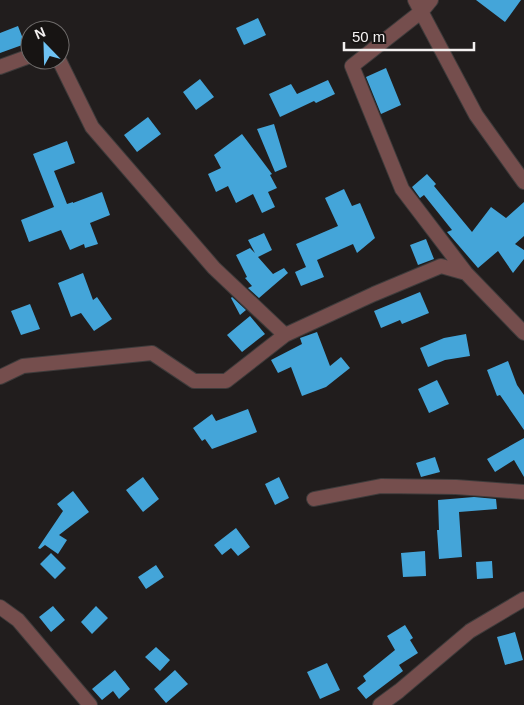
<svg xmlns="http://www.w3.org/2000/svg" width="524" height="705" viewBox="0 0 524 705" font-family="Helvetica,sans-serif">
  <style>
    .building { fill: #44a5d9 }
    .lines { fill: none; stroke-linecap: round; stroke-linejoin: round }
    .minor-casing { stroke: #3e3b3b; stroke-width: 16 }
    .minor { stroke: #754e4d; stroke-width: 14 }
  </style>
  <rect width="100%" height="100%" fill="#211d1d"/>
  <!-- building -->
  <path class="building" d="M476,0H521L505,22Z
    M258,18L266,35L244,45L236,28Z
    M18,26L25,44L0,53V33Z
    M386,68L401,105L381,114L366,77Z
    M200,79L214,97L196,110L183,92Z
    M328,80L335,94L316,103L314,101L280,117L269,94L291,84L297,94Z
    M148,117L161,134L137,152L124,135Z
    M274,124L287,167L275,172L257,129Z
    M242,134L272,174L270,175L277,188L268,192L275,207L262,213L253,194L236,203L228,186L216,192L208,174L221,168L214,155Z
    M67,141L75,163L54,171L67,204L73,202V203L102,192L110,215L90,223L98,244L85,248L84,244L70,250L61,230L29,242L21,220L54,207L33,154Z
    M427,174L436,184L434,186L472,232L491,207L506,218L524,202V236L515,244L524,250V259L513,273L498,251L478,268L447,232L452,230L424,195L420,198L412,187Z
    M344,189L352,206L360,203L375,238L357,253L353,244L317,260L324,277L301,286L295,272L306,267L296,244L338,226L325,198Z
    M264,233L272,250L258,257L273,274L284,268L288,273L259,298L248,288L252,286L245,278L247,277L236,255L250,248L255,253L248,240Z
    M426,239L434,259L418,265L410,245Z
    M83,273L93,300L97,297L112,319L94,331L81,313L71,317L58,283Z
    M420,292L429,313L402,324L400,320L381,328L374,311Z
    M232,297L246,310L240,315L231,298Z
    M30,304L40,329L21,335L11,311Z
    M250,316L265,334L242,352L227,335Z
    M317,332L330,366L341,357L350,368L326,387L302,396L291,367L278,373L271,360L302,344L300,338Z
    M466,334L470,356L445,360L428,367L420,348L444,338Z
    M508,361L517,385L524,395V430L500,395L497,396L487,370Z
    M437,380L449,404L429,413L418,389Z
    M248,409L257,432L212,449L205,439L202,441L193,428L212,414L216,421Z
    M524,438V477L514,460L495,472L487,459Z
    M435,457L440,472L421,477L416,463Z
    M143,477L159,499L143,512L126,490Z
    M279,477L289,498L275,505L265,484Z
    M73,491L89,512L59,535L67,540L58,554L45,545L40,549L38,548L63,511L57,504Z
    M474,497L496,499L497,509L459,512L462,557L439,559L437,530H439L438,500Z
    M236,528L250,547L238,556L231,548L222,555L214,545Z
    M425,551L426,576L403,577L401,553Z
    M51,553L66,568L55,579L40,564Z
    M492,561L493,578L477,579L476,562Z
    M156,565L164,577L146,589L138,577Z
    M53,606L65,620L51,632L39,617Z
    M96,606L108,618L92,634L81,622Z
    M405,625L413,638L410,640L418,653L399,665L403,671L366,699L357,688L366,681L363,676L395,650L387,636Z
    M515,632L523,660L505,665L497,637Z
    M156,647L170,660L160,671L145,657Z
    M327,663L340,690L320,699L307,672Z
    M115,670L130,689L119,699L113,691L102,700L92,689Z
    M175,670L188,684L166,703L154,689Z"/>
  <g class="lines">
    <defs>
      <path id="minor" d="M415,0L476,115L524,182
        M431,0L422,11L352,66L402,189L466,273L524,333
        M59,60L92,127L214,268L285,335
        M0,67L30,56
        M0,377L23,366L152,353L194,381H226L285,335L374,294L441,266L466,273
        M314,499L381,486L456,487L524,492
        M0,607L18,620L90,705
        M380,705L399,691L470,631L524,599"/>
    </defs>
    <!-- minor casing -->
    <use href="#minor" class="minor-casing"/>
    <!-- minor -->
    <use href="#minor" class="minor"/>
  </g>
  <!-- north arrow -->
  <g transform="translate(45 45) rotate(337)"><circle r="24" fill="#171413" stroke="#6f6c6b"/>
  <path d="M0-4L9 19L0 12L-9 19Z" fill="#6ec2f3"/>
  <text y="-8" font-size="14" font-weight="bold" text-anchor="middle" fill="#f3f0f0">N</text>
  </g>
  <!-- scale -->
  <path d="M344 42v8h130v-8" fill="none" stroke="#f3f0f0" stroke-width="2.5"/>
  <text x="352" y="42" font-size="15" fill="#f3f0f0" stroke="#171413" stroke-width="4" paint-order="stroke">50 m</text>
</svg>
